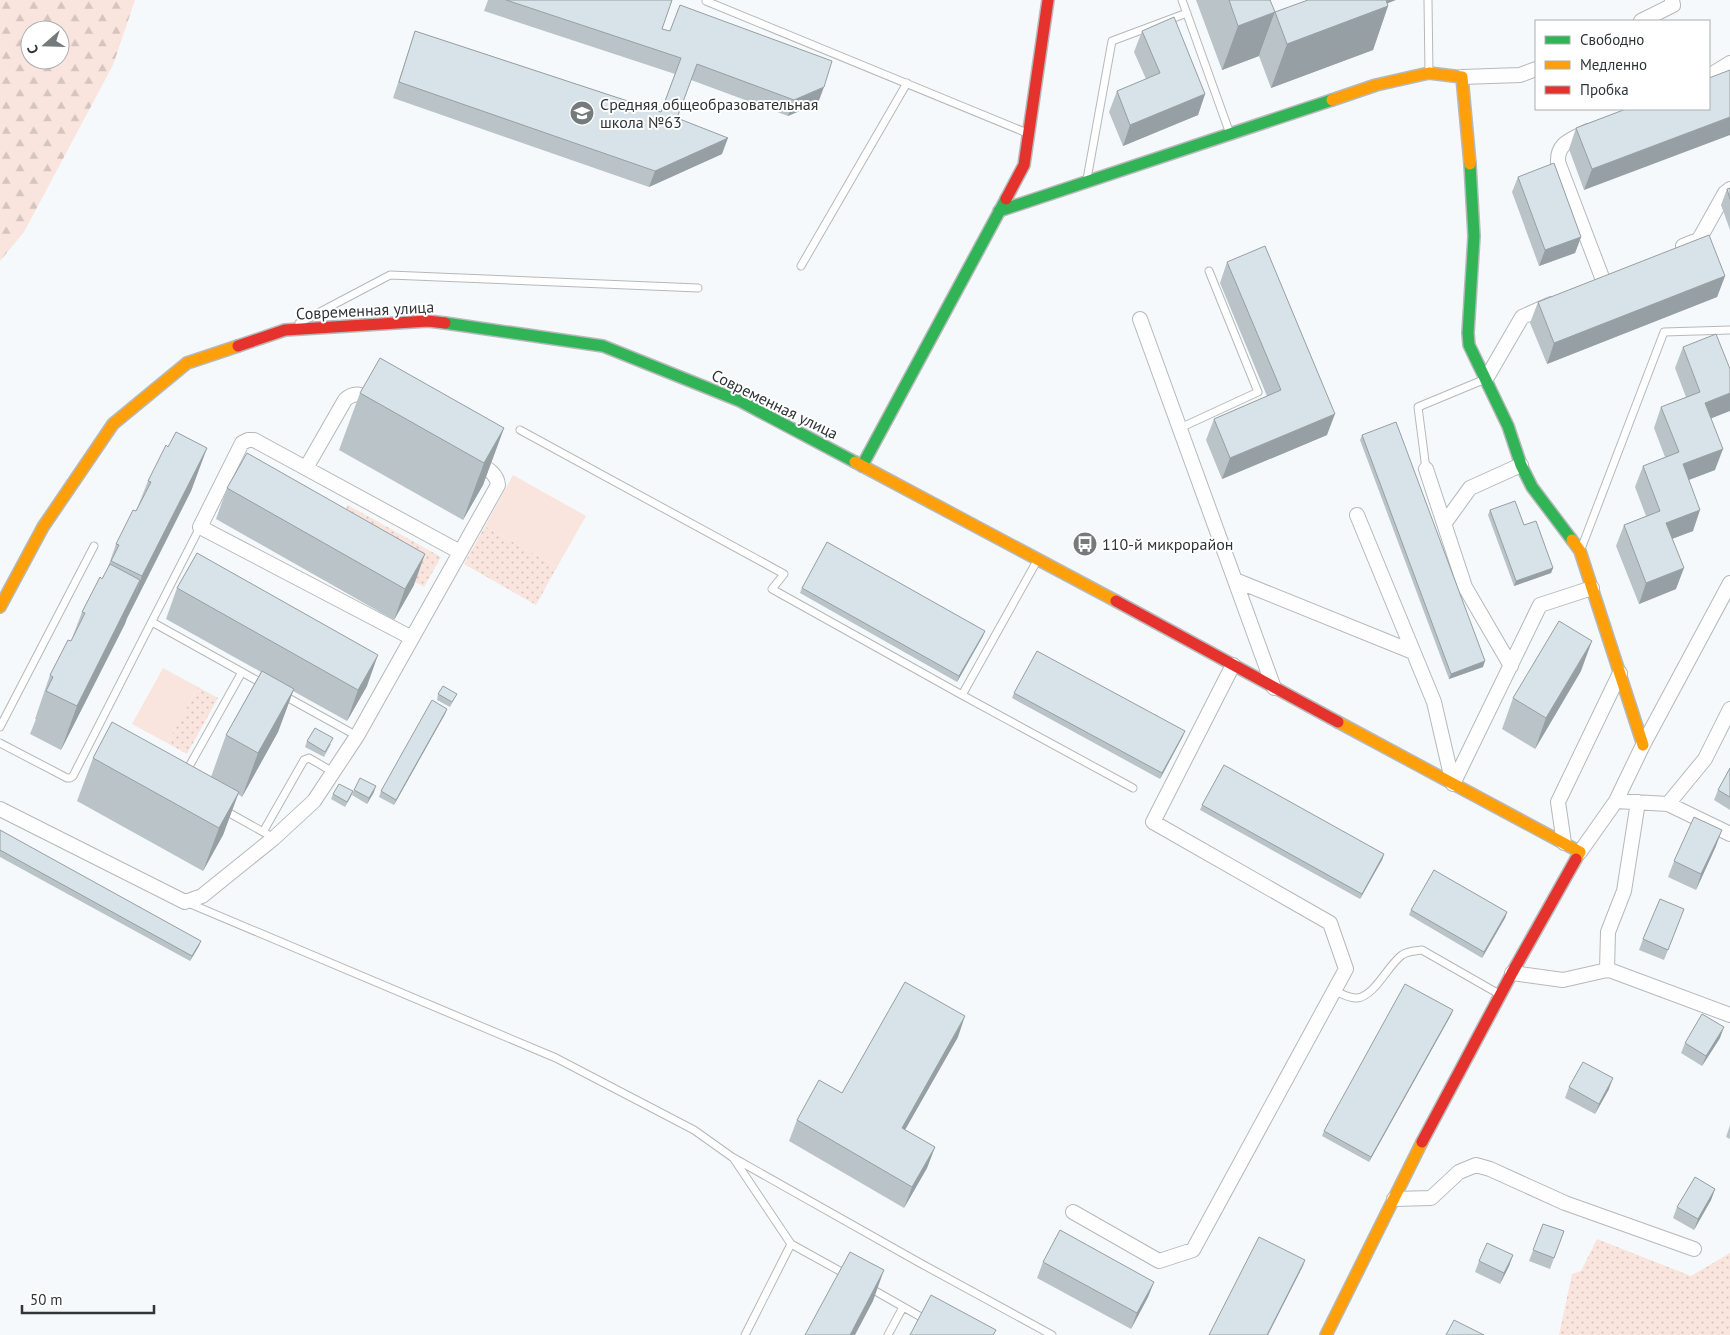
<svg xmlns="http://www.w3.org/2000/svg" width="1730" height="1335" viewBox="0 0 1730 1335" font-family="'PT Sans',sans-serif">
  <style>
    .green { fill: url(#green-dots) }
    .forest { fill: url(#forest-firs); fill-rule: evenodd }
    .pitch { fill: #f9e5de }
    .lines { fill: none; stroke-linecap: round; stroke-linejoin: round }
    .lane-casing { stroke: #b5b9bb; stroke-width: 9 }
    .street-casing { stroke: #b5b9bb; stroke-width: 16 }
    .fast-casing { stroke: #b5b9bb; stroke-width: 14 }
    .slow-casing { stroke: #b5b9bb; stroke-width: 14 }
    .jam-casing { stroke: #b5b9bb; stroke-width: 14 }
    .lane { stroke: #fefefe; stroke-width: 7 }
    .street { stroke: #fefefe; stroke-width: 14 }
    .fast { stroke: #30b455; stroke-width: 11 }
    .slow { stroke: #ff9f0a; stroke-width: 11 }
    .jam { stroke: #e5322d; stroke-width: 11 }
    .wall { fill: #b9c3c8 }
    .shaded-wall { fill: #969fa3 }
    .building { fill: #d7e3e9; stroke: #969fa3 }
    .labels { text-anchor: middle; stroke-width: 4; stroke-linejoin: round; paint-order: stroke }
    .poi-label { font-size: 16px; fill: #303538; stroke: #fff; text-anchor: start }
    .street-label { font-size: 16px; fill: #303538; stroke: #fff }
  </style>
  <defs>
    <pattern id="green-dots" width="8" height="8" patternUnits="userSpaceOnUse" patternTransform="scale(1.25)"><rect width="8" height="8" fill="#f9e5de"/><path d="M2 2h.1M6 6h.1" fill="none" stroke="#d6c5bf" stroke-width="1.8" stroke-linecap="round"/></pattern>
    <pattern id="forest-firs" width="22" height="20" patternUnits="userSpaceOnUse" patternTransform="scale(1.25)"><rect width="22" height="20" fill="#f9e5de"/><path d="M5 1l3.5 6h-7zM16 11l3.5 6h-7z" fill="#d6c5bf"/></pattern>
  </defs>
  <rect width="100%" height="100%" fill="#f5f9fb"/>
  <!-- green -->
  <path class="green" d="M348,505L441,557L424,587L331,535Z
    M485,526L557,567L536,605L464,564Z
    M198,687L218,698L187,754L167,743Z
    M1597,1239L1691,1276L1730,1253V1335H1559L1572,1274L1581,1271Z"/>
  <!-- forest -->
  <path class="forest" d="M0,0H135L113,65L24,232L0,261ZM30,30H60V60H30Z"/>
  <!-- pitch -->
  <path class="pitch" d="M513,475L586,516L557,567L485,526Z
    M163,668L198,687L167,743L132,724Z"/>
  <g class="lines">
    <defs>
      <path id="lane" d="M1182,0L1229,131
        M1428,0L1429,73
        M706,1L1027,133
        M1087,179L1112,41L1187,13
        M801,266L907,83
        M299,323L390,275L698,288
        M1180,428L1258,392L1209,271
        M520,430L784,574L772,589L962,695
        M1426,469L1418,407L1483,380
        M1581,549L1664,332L1730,330
        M1038,559L962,695L1133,788
        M152,622L265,685
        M283,695L357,736
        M0,727L94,546
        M0,743L67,778H70L73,776L200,527
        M186,772L242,672
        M224,810L274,838
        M263,832L304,760L309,758L333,772
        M186,902L556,1058L694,1130L732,1157L920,1263L1052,1335
        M1334,991C1341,993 1350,999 1357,998C1375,996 1388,965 1402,955C1408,951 1415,951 1422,950L1499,994
        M734,1159L791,1244L847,1275
        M870,1288L928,1321
        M745,1335L791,1244
        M888,1335L903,1307"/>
      <path id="street" d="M1641,21L1673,5L1672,0
        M1709,76L1730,63
        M1462,77L1520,75L1536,69
        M1588,131C1572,140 1557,142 1558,162L1603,280
        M1683,246L1698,240L1701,236L1725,193L1730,189
        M1140,319L1274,688
        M1486,379L1522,317L1551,304
        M306,468L345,400C357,389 364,397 375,404
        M1426,469L1465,587L1511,666
        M1357,515L1434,702L1453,784
        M1444,524L1470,488L1521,465
        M1235,580L1413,652
        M412,638L200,527L242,443L248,440H254L460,552
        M1453,784L1540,605L1592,588
        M1616,801L1668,804L1730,834
        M1668,804L1705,759L1730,709
        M0,809L185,902L202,896L274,838L314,801L357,736L498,485C497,472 484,467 474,461
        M1564,843L1558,802L1620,673
        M1580,852L1616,801L1643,745L1730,583
        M1607,970L1608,932L1624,891L1638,802
        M1512,973L1563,980L1607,970L1612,971L1730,1015
        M1394,1199L1431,1198L1459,1172L1476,1165L1490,1169L1565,1203L1694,1249
        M1073,1212L1159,1261L1193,1250L1346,969L1330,923L1153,822L1233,665"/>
      <path id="fast" d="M1470,164L1474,236L1468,333L1469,345L1508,426L1521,465L1532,487L1572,540
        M999,211L1332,100
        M445,323L603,346L740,401L855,462
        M862,466L1006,199"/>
      <path id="slow" d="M1332,100L1376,85L1429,73L1462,77L1470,164
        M855,462L1116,601
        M1572,540L1580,551L1643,745
        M0,607L43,527L113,424L187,363L238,346
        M1338,722L1580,852L1576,859
        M1326,1335L1422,1142"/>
      <path id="jam" d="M1006,199L1024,165L1048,0
        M238,346L285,330L428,321L445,323
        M1116,601L1338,722
        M1422,1142L1512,973L1576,859"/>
    </defs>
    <!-- lane casing -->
    <use href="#lane" class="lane-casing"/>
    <!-- street casing -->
    <use href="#street" class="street-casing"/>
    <!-- fast casing -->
    <use href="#fast" class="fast-casing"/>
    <!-- slow casing -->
    <use href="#slow" class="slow-casing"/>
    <!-- jam casing -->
    <use href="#jam" class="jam-casing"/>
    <!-- lane -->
    <use href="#lane" class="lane"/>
    <!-- street -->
    <use href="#street" class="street"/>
    <!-- fast -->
    <use href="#fast" class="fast"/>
    <!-- slow -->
    <use href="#slow" class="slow"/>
    <!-- jam -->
    <use href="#jam" class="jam"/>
  </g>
  <!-- wall -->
  <path class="wall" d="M488,0H672L662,29L818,103L788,116L691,80L677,118L722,154L649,187L393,98L415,31L661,112L675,74L484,11Z
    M1196,0H1270L1259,56L1222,70Z
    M1387,3L1388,6L1373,50L1271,88L1259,56L1275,12Z
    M1142,31L1205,94L1198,115L1123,146L1109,112L1117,91L1146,79L1134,52Z
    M1626,109L1584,190L1569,149L1576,128Z
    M1518,177L1581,237L1575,253L1539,266L1512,192Z
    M1730,188V230L1721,205L1727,189Z
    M1227,262L1327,435L1222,479L1206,440L1214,419L1267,396L1220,283Z
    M1725,276L1717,297L1547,364L1530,323L1538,302Z
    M1683,347L1711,418L1715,470L1689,480L1693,531L1672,539L1676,589L1639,604L1616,546L1624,525L1646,516L1635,487L1643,466L1665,457L1654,428L1661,407L1686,397L1675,368Z
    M360,393L504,428L483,485L463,520L339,450Z
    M1362,435L1483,667L1449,679L1360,440Z
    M168,447L207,448L191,491L61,750L30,734L36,719H35L50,675L71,641L82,612L107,570L116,544L136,511L148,481Z
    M227,488L414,585L394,620L216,519Z
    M1490,510L1524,525L1553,568L1551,573L1514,586L1488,515Z
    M177,588L367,686L347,721L293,691L278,732L242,797L238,794L223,835L203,871L77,801L93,758L211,777L226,735L261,672L166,619Z
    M802,588L983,636L957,682L800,593Z
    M1581,671L1535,749L1502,729L1513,698Z
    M1014,693L1183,736L1160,779L1012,698Z
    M438,694H457L450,707L437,700Z
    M447,709L445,714L394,805L379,797L381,791Z
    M307,741L331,744L324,757L305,747Z
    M1730,768V810L1714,800L1718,790Z
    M354,790L374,792L367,804L352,795Z
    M353,791L351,797L345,807L331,799L333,794Z
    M1202,805L1384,854L1382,860L1360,899L1200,810Z
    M0,830L199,946L190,961L0,857Z
    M1716,846L1696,890L1668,877L1674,861Z
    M1411,910L1507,912L1505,918L1482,958L1409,915Z
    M1680,920L1664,960L1639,950L1643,939Z
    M1453,1010L1451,1015L1369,1162L1322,1136L1324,1131Z
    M958,1037L905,1130L935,1147L927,1168L904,1208L789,1141L797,1120L842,1093Z
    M1720,1038L1702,1066L1681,1053L1685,1043Z
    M1569,1087L1609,1089L1595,1114L1565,1098Z
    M1730,1125V1139L1726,1137Z
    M1715,1189L1711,1200L1694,1230L1673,1218L1677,1207Z
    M1543,1224L1564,1231L1550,1269L1529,1261Z
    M1513,1255L1509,1266L1500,1284L1475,1272L1479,1261Z
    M1043,1262L1154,1282L1148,1297L1131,1329L1037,1278Z"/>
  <!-- shaded-wall -->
  <path class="shaded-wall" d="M1374,0H1396L1371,10Z
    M1388,6L1373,50L1271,88L1287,44Z
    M1275,12L1259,56L1222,70L1238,26Z
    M824,87L818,103L788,116L794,100Z
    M1205,94L1198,115L1123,146L1130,125Z
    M1730,117V135L1584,190L1592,169Z
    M728,138L722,154L649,187L655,171Z
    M1581,237L1575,253L1539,266L1545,250Z
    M1725,276L1717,297L1547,364L1554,343Z
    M1730,393V411L1697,424L1705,403Z
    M1335,414L1327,435L1222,479L1230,458Z
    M504,428L483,485L463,520L484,463Z
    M207,448L191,491L126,620L142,576Z
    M1723,449L1715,470L1675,485L1683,464Z
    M1700,510L1693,531L1658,544L1666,523Z
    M425,554L414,585L394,620L405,589Z
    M1553,568L1551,573L1514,586L1516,581Z
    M1684,568L1676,589L1639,604L1646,583Z
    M140,580L125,624L61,750L77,706Z
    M985,631L983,636L957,682L959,676Z
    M1592,641L1581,671L1535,749L1546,718Z
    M378,655L367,686L347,721L358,690Z
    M1485,661L1483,667L1449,679L1451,674Z
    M294,689L278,732L242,797L258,753Z
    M447,709L445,714L394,805L396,800Z
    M1185,731L1183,736L1160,779L1162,773Z
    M376,786L374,792L367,804L369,798Z
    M239,792L223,835L203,871L219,828Z
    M1722,830L1716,846L1696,890L1701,874Z
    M1384,854L1382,860L1360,899L1362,894Z
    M1507,912L1505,918L1482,958L1484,952Z
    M201,941L199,946L190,961L192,956Z
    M1453,1010L1451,1015L1369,1162L1371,1157Z
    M965,1016L958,1037L894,1149L902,1128Z
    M1724,1027L1720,1038L1702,1066L1706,1056Z
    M1613,1078L1609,1089L1595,1114L1599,1104Z
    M935,1147L927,1168L904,1208L912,1187Z
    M1715,1189L1711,1200L1694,1230L1698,1219Z
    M1513,1255L1509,1266L1500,1284L1504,1273Z
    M1305,1260L1303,1266L1268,1335H1267Z
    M884,1270L873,1301L855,1335H850Z
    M1154,1282L1148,1297L1131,1329L1137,1313Z"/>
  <!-- building -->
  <path class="building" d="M506,0H672L662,29L670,31L680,5L832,61L824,87L794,100L697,64L677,118L728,138L655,171L399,82L415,31L661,112L681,58Z
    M1229,0H1270L1275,12L1238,26Z
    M1308,0H1386L1388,6L1287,44L1275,12Z
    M1174,17L1205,94L1130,125L1117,91L1160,73L1142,31Z
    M1730,70V117L1592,169L1576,128L1626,109H1709V78Z
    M1554,163L1581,237L1545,250L1518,177Z
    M1730,188V199L1727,189Z
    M1709,235L1725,276L1554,343L1538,302Z
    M1265,246L1335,414L1230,458L1214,419L1281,390L1227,262Z
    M1716,334L1730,369V393L1705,403L1723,449L1683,464L1700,510L1666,523L1684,568L1646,583L1624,525L1660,511L1643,466L1679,452L1661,407L1700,392L1683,347Z
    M380,358L504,428L484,463L360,393Z
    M1396,422L1485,661L1451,674L1362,435Z
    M176,432L207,448L142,576L111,561L119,545L116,544L133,510L136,511L151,482L148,481L166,445L168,447Z
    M247,453L425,554L405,589L227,488Z
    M1515,501L1524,525L1536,521L1553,568L1516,581L1490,510Z
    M827,542L985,631L959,676L802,588Z
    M197,553L378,655L358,690L177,588Z
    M110,564L140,580L77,706L46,691L53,677L50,675L68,640L71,641L85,613L82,612L100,577L102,579Z
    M1559,621L1592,641L1546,718L1513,698Z
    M1037,651L1185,731L1162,773L1014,693Z
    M262,671L294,689L258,753L226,735Z
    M443,686L457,694L452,702L438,694Z
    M432,700L447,709L396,800L381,791Z
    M112,722L239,792L219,828L93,758Z
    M315,728L333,738L325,752L307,741Z
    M1224,765L1384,854L1362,894L1202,805Z
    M1730,768V797L1718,790Z
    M360,778L376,786L369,798L354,790Z
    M339,784L353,791L347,802L333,794Z
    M1694,817L1722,830L1701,874L1674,861Z
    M0,830L201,941L192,956L0,850Z
    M1434,870L1507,912L1484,952L1411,910Z
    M1660,899L1684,909L1668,950L1643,939Z
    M905,982L965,1016L902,1128L935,1147L912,1187L797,1120L819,1080L842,1093Z
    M1405,984L1453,1010L1371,1157L1324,1131Z
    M1702,1014L1724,1027L1706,1056L1685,1043Z
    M1583,1062L1613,1078L1599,1104L1569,1087Z
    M1695,1177L1715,1189L1698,1219L1677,1207Z
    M1543,1224L1564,1231L1554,1258L1533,1250Z
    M1060,1230L1154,1282L1137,1313L1043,1262Z
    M1259,1237L1305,1260L1267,1335H1209Z
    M1487,1243L1513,1255L1504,1273L1479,1261Z
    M850,1252L884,1270L850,1335H805Z
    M931,1295L996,1330L993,1335H910Z
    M1454,1320L1484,1335H1446Z"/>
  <!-- icons -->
  <defs>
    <symbol id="school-disc" viewBox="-11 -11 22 22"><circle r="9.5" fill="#757a7c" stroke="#fff"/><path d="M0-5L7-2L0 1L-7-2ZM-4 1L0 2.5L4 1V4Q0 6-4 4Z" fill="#fff"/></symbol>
    <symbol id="bus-disc" viewBox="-11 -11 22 22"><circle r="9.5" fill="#757a7c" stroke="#fff"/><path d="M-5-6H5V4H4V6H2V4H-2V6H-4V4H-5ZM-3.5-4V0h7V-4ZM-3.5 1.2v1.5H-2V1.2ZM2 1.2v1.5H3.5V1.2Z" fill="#fff"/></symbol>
  </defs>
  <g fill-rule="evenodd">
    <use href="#school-disc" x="568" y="99" width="28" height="28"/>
    <use href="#bus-disc" x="1071" y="530" width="28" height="28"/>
  </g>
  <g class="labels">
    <!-- poi labels -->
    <g class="poi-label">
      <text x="600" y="110">Средняя общеобразовательная<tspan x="600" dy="18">школа №63</tspan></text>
      <text x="1102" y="550">110-й микрорайон</text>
    </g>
    <!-- street labels -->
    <g class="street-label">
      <text transform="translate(365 310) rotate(-3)" y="6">Современная улица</text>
      <text transform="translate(775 404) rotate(26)" y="6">Современная улица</text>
    </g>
  </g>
  <!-- legend -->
  <rect x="1535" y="20" width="175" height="90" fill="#ffffff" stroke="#acaeaf"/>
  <rect x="1545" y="36" width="25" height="8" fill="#30b455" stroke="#acaeaf"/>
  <text x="1580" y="45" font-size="15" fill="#303538">Свободно</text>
  <rect x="1545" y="61" width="25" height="8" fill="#ff9f0a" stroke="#acaeaf"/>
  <text x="1580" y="70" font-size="15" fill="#303538">Медленно</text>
  <rect x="1545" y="86" width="25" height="8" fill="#e5322d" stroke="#acaeaf"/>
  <text x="1580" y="95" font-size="15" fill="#303538">Пробка</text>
  <!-- north arrow -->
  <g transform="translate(45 45) rotate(250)"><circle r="24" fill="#ffffff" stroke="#acaeaf"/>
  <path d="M0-4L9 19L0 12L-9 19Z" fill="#757a7c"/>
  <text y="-8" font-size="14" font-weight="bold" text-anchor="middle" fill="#303538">С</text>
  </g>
  <!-- scale -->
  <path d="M22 1305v8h132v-8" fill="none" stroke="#303538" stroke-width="2.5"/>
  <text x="30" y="1305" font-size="15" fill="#303538" stroke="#ffffff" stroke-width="4" paint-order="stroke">50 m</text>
</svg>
